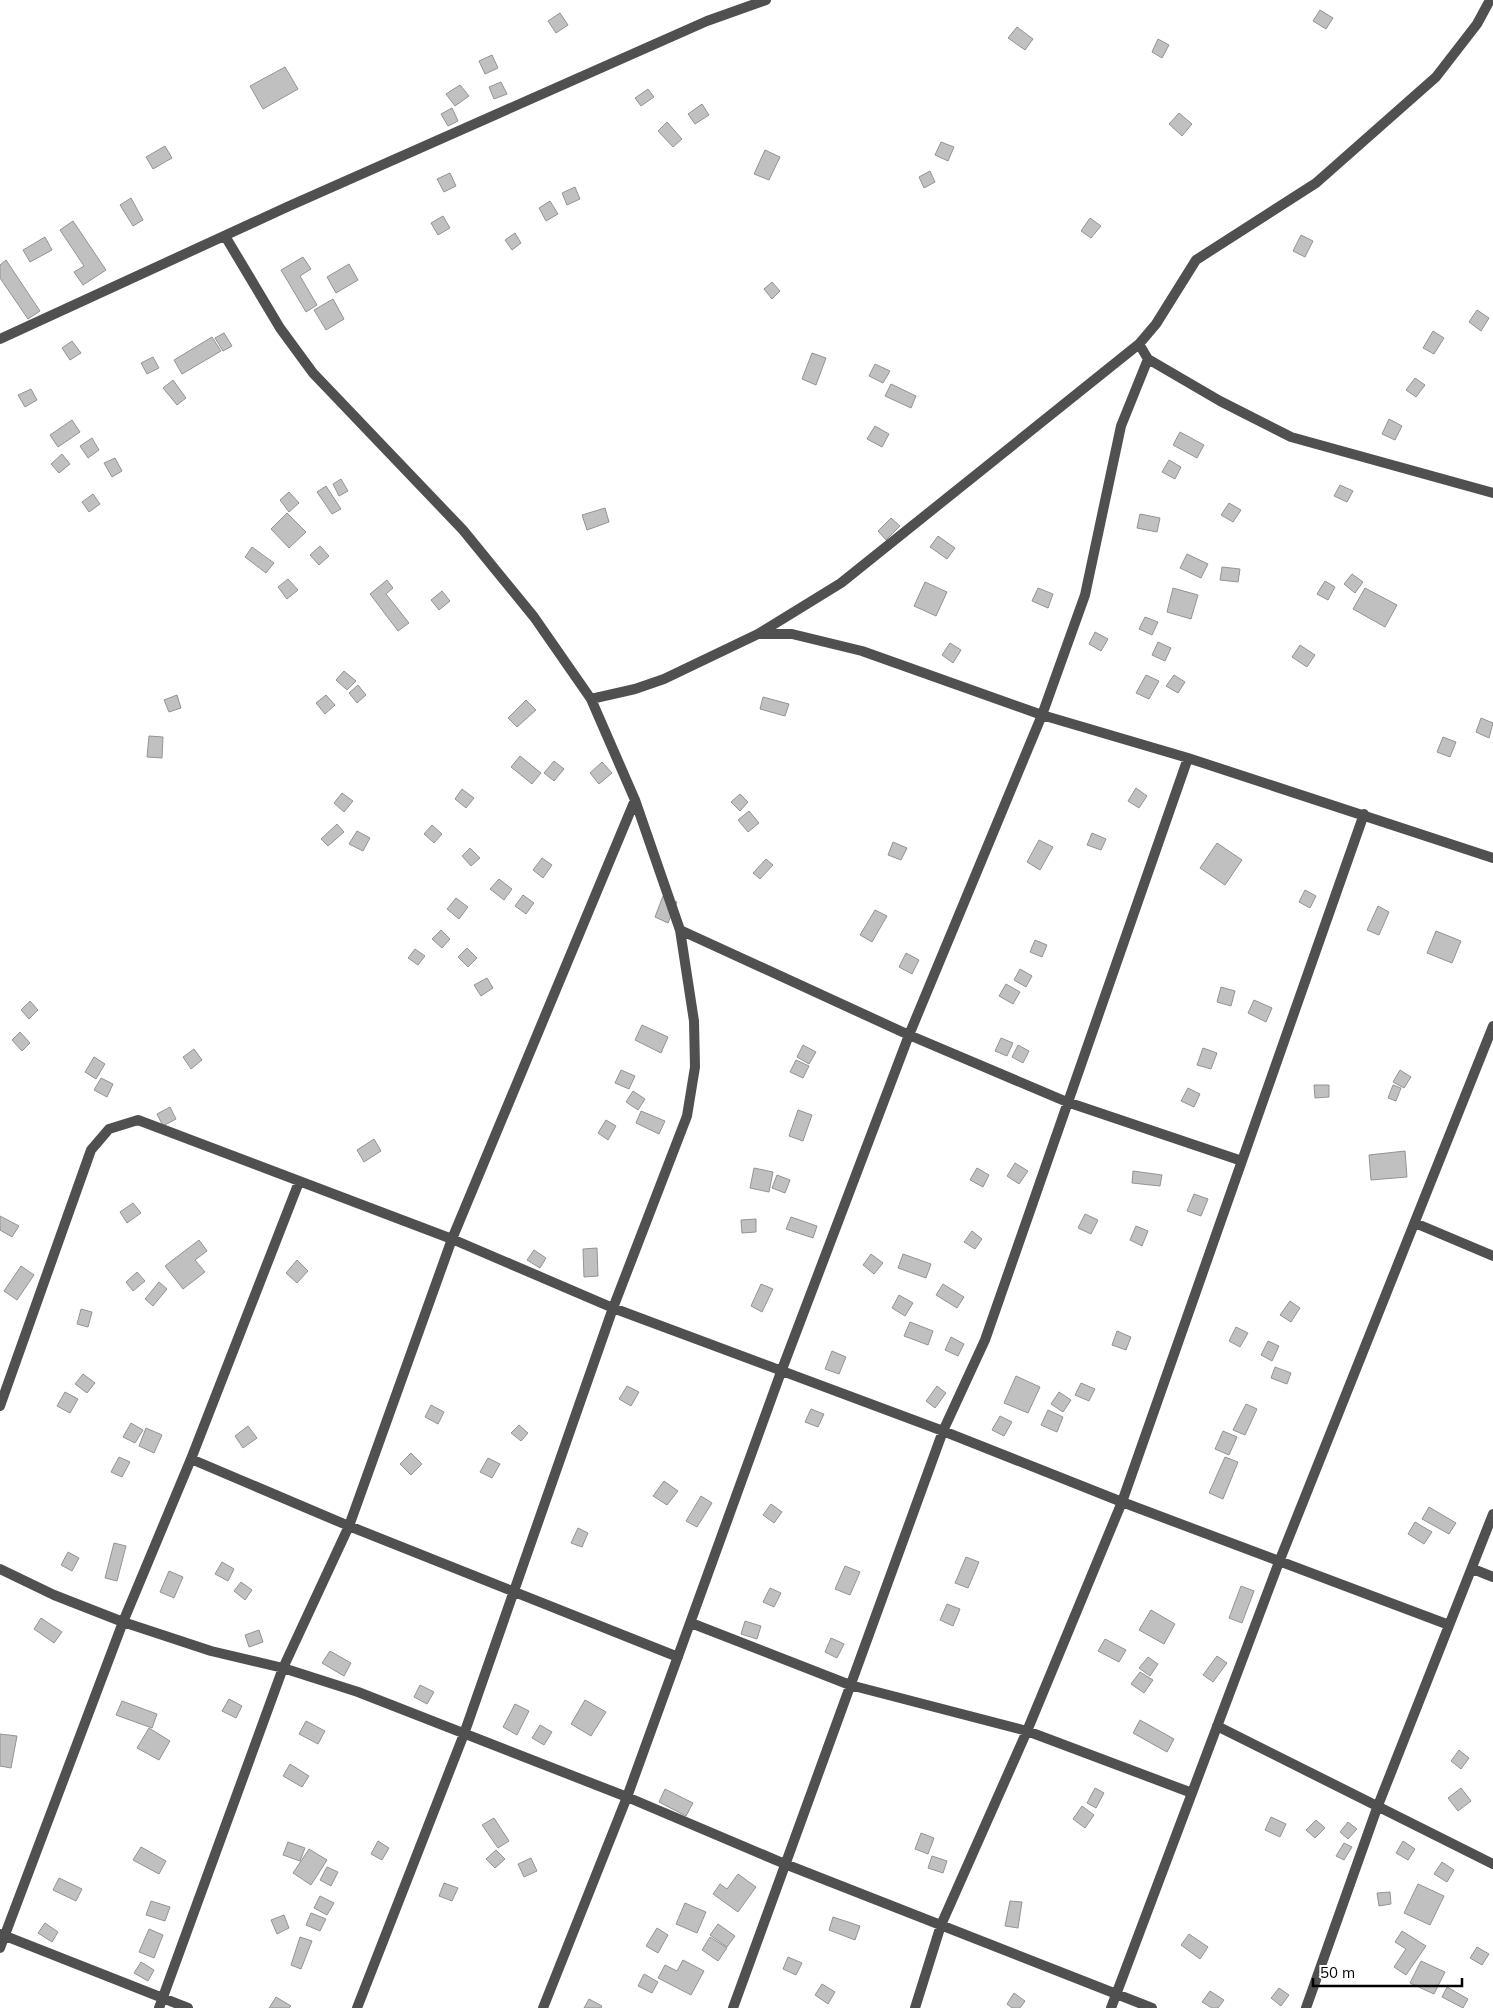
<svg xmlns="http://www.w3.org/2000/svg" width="1493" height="2008" viewBox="0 0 1493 2008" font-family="Mulish,sans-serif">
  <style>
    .building { fill: #c0c0c0; stroke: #949494 }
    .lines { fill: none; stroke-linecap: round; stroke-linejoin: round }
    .minor { stroke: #505050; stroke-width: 10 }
  </style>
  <rect width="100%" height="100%" fill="#fff"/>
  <!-- building -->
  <path class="building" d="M1320,10L1333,18L1326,29L1313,21Z
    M560,13L568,25L556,33L548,21Z
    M1017,27L1033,39L1025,50L1008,38Z
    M1158,39L1169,45L1162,58L1152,52Z
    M492,55L498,68L485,74L479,61Z
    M285,67L298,89L263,109L250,86Z
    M501,82L507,94L494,99L489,87Z
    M460,85L469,96L455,106L446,94Z
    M648,89L654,97L641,106L635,98Z
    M702,104L709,115L695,124L688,114Z
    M452,108L458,121L448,126L441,114Z
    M1179,113L1192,124L1182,136L1169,124Z
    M667,122L682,139L673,147L658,131Z
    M941,142L954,147L948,161L935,155Z
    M165,146L172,158L153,169L146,157Z
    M765,150L780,157L769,180L754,174Z
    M930,171L935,182L924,188L919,177Z
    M450,173L456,186L444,192L437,179Z
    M575,187L580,199L567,205L562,193Z
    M131,198L143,220L133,226L120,205Z
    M550,201L558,214L546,221L539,208Z
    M443,216L450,228L438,235L431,223Z
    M1090,218L1101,226L1091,238L1081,231Z
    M73,221L106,270L83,285L74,272L84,266L60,230Z
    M515,233L521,243L512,250L505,240Z
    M1301,235L1313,241L1305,257L1293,251Z
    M45,237L52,250L30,262L23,250Z
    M303,257L311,269L300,276L317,305L306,312L281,270Z
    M6,260L40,311L28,319L0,278V265Z
    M349,264L358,280L336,293L327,277Z
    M772,282L780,291L772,299L764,289Z
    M333,299L344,319L326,330L314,310Z
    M1477,310L1489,318L1481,331L1469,322Z
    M1433,331L1444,338L1434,354L1423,348Z
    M224,333L232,346L223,351L215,338Z
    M212,337L221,351L182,374L174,360Z
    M72,341L81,353L70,360L62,348Z
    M812,353L826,358L816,385L802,379Z
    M153,357L159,368L147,374L141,363Z
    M875,364L890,371L883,383L869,376Z
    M1415,378L1425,385L1416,397L1406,390Z
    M173,380L186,398L177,405L163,388Z
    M891,384L916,396L911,408L885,396Z
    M31,389L37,400L25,407L18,395Z
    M1389,419L1402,426L1395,440L1382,434Z
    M72,420L80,432L58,447L50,435Z
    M875,426L889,434L882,447L867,439Z
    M1180,432L1204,445L1197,458L1173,445Z
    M92,438L99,450L88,458L80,446Z
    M62,454L70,464L59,473L51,464Z
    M115,458L122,471L112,477L104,463Z
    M1169,460L1181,467L1175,479L1162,472Z
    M341,479L348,491L339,496L333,484Z
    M1340,485L1353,491L1347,502L1334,496Z
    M326,486L341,509L332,514L317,492Z
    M289,492L299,503L289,512L280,500Z
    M93,494L100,504L89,512L82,502Z
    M1229,503L1241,510L1233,522L1221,515Z
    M605,508L609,522L587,530L582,515Z
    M287,513L306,532L289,548L271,529Z
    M1140,514L1160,518L1157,532L1137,528Z
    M891,518L900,526L886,540L878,531Z
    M938,536L955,548L947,559L930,547Z
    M320,546L329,556L319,565L310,555Z
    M252,547L274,563L266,573L245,557Z
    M1187,554L1208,564L1201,578L1180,568Z
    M1222,567L1240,569L1238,582L1220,580Z
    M1352,574L1363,582L1355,593L1344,584Z
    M288,579L298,590L287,599L278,587Z
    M387,580L393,588L386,594L409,623L398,631L370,594Z
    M1325,581L1335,587L1328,600L1317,594Z
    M925,582L947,592L936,616L914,606Z
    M1038,588L1053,594L1048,608L1032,601Z
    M1173,588L1198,595L1191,619L1167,612Z
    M1365,588L1397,605L1385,627L1353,609Z
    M442,591L450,601L439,610L431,600Z
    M1145,617L1158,622L1152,635L1139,629Z
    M1095,632L1108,639L1101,651L1089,644Z
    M1158,642L1171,648L1165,661L1152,655Z
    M950,643L961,650L953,663L942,655Z
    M1300,645L1315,655L1307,667L1292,657Z
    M344,671L356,681L347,690L336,680Z
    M1146,675L1159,681L1149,699L1136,693Z
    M1174,675L1185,682L1178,693L1166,686Z
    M358,685L366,695L357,703L349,693Z
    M177,695L181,708L169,712L164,700Z
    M326,695L335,705L325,714L316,703Z
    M763,697L789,704L785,716L760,709Z
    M526,700L536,710L517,727L508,718Z
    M1481,718L1493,723L1489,738L1476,732Z
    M149,736L163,737L162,758L147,757Z
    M1443,737L1456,742L1450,757L1437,752Z
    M520,756L541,773L532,784L511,767Z
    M554,761L564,769L554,781L544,773Z
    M602,762L612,773L599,784L590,773Z
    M1136,788L1147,796L1139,808L1128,801Z
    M462,789L474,798L466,808L455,799Z
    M342,793L353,801L344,812L334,803Z
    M740,794L748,802L740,811L731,802Z
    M749,811L759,823L748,832L738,820Z
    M337,824L344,832L328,846L321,839Z
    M432,825L442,834L434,843L424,834Z
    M357,831L370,838L363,851L349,844Z
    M1092,833L1106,839L1101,850L1087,845Z
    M1039,840L1053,847L1040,870L1027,862Z
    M893,842L907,848L901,860L888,855Z
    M1217,843L1242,860L1225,885L1200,868Z
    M470,848L480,858L471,866L462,856Z
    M542,858L552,865L543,878L533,870Z
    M766,859L773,865L760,879L753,873Z
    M499,879L512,889L504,900L490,889Z
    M1305,890L1316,896L1310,908L1299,902Z
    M523,895L534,903L526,914L515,906Z
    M663,896L677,902L668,923L655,917Z
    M456,898L468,907L459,919L447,909Z
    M1378,906L1389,912L1379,935L1367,930Z
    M875,910L887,916L872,942L860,935Z
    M441,930L450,939L442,948L432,939Z
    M1436,931L1461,941L1452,963L1427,953Z
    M1035,940L1047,945L1042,957L1030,952Z
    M467,948L477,958L468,967L458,957Z
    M415,949L425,956L418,965L408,958Z
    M906,953L919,960L912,974L899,967Z
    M1020,969L1032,976L1026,987L1014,980Z
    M487,978L493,988L481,996L474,985Z
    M1006,984L1020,992L1013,1004L999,996Z
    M1221,987L1235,991L1231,1006L1217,1002Z
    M1254,1000L1272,1008L1266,1022L1248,1013Z
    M30,1001L38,1010L29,1019L21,1010Z
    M642,1025L668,1037L661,1053L635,1040Z
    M20,1032L30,1043L22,1051L12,1040Z
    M1001,1038L1013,1043L1007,1056L995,1051Z
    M803,1045L816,1052L809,1064L797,1057Z
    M1018,1045L1029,1051L1023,1063L1012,1057Z
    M1203,1048L1217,1053L1211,1069L1197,1065Z
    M194,1049L202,1060L191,1069L183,1057Z
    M94,1057L105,1064L96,1079L85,1072Z
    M796,1060L809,1066L803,1078L790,1072Z
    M621,1070L635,1076L629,1089L615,1083Z
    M1400,1070L1411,1077L1404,1088L1393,1082Z
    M101,1078L113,1084L107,1097L94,1090Z
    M1314,1085H1329V1097L1315,1098Z
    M1393,1085L1401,1088L1396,1101L1388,1098Z
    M1188,1088L1200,1094L1194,1107L1181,1101Z
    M633,1091L645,1099L638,1110L626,1102Z
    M170,1107L176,1119L163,1126L157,1114Z
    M798,1110L812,1115L803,1141L789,1136Z
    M641,1111L665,1121L659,1134L636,1123Z
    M606,1120L616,1126L608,1140L598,1133Z
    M374,1139L381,1151L364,1162L357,1150Z
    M1405,1151L1407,1177L1371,1180L1369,1155Z
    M1015,1163L1028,1171L1019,1184L1007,1176Z
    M754,1168L773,1172L769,1192L750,1188Z
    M977,1168L989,1175L983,1187L970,1180Z
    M1133,1171L1162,1175L1160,1186L1132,1183Z
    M777,1175L790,1180L785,1193L772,1188Z
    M1194,1194L1208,1199L1201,1216L1187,1211Z
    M133,1203L141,1213L127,1223L120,1212Z
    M1085,1214L1098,1220L1091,1234L1078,1228Z
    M0,1216L19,1226L12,1237L0,1230Z
    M791,1217L817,1226L813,1238L786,1229Z
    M756,1219V1232L742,1233L741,1220Z
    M1136,1226L1148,1231L1142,1246L1130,1240Z
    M972,1231L982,1239L975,1249L964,1242Z
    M199,1240L207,1251L195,1260L205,1272L183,1289L165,1266Z
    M597,1248L598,1276L584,1277L583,1249Z
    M534,1250L546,1258L540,1268L527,1260Z
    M871,1254L883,1263L874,1274L863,1265Z
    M903,1254L931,1264L926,1278L898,1268Z
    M297,1260L308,1271L297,1283L286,1273Z
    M21,1266L34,1275L17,1300L4,1291Z
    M137,1272L145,1281L133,1291L126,1282Z
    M159,1282L167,1289L153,1306L145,1299Z
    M761,1284L773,1289L762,1312L751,1306Z
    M943,1284L964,1297L957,1308L936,1295Z
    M899,1295L913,1303L905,1316L892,1308Z
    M1290,1301L1300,1308L1291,1322L1280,1315Z
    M81,1309L92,1312L88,1327L77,1324Z
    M910,1322L933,1331L928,1345L904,1336Z
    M1236,1327L1248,1333L1240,1347L1229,1341Z
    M1117,1331L1131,1337L1126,1350L1112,1345Z
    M951,1337L964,1344L958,1356L945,1350Z
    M1268,1341L1279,1346L1272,1361L1261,1355Z
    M832,1351L846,1357L839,1374L825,1369Z
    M1275,1367L1291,1373L1287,1384L1271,1378Z
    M83,1374L95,1383L87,1393L75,1384Z
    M1016,1376L1040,1387L1028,1413L1004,1403Z
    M1081,1383L1095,1389L1089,1401L1075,1395Z
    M627,1386L639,1392L631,1406L619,1399Z
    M937,1386L946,1393L935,1408L926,1401Z
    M65,1392L78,1399L70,1413L57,1406Z
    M1059,1392L1071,1400L1063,1412L1051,1404Z
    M1246,1404L1257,1409L1245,1435L1233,1430Z
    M431,1405L444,1412L438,1424L425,1417Z
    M811,1409L824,1414L818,1427L805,1422Z
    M1048,1410L1063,1417L1057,1432L1041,1425Z
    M1000,1416L1012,1422L1004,1436L992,1430Z
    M131,1423L143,1430L135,1443L123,1437Z
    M519,1425L528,1433L521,1441L511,1433Z
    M248,1426L257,1438L243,1448L235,1436Z
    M146,1428L162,1435L154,1453L139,1446Z
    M1223,1431L1237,1437L1229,1455L1215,1449Z
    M411,1453L422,1464L411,1475L400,1464Z
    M119,1457L130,1462L122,1477L111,1472Z
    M1225,1457L1238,1462L1223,1499L1209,1493Z
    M488,1458L500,1464L492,1478L480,1472Z
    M664,1481L678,1491L667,1505L653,1496Z
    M701,1496L712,1503L697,1527L686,1521Z
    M771,1504L782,1512L774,1523L763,1515Z
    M1429,1507L1456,1523L1449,1534L1422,1519Z
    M1415,1522L1432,1532L1424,1544L1408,1534Z
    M578,1528L588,1533L582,1547L571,1543Z
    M114,1543L126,1546L117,1581L105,1578Z
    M68,1552L79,1558L72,1571L61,1565Z
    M966,1557L979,1562L968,1588L955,1583Z
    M222,1562L234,1569L228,1581L215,1574Z
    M845,1566L860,1572L850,1595L835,1589Z
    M169,1571L183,1577L174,1598L160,1592Z
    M241,1582L252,1590L245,1600L234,1591Z
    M1241,1586L1254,1591L1242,1623L1229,1618Z
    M770,1588L781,1593L774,1607L763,1602Z
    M947,1604L960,1609L953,1626L940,1620Z
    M1151,1610L1175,1624L1164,1644L1139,1630Z
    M41,1618L62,1632L54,1643L34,1629Z
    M745,1621L761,1626L757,1639L741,1634Z
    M259,1630L263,1642L249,1647L245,1635Z
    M831,1638L844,1644L837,1658L825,1652Z
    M1105,1639L1126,1650L1119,1662L1098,1651Z
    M330,1651L351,1663L344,1676L322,1663Z
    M1217,1656L1227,1663L1213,1682L1203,1675Z
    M1148,1657L1158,1664L1150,1676L1139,1668Z
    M1140,1672L1153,1680L1144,1693L1131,1684Z
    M420,1685L434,1692L427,1704L414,1697Z
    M229,1699L242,1706L236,1718L222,1711Z
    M585,1700L606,1712L591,1736L571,1724Z
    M122,1701L157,1714L152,1728L116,1715Z
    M515,1704L529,1711L517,1735L503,1727Z
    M1140,1720L1174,1739L1167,1752L1133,1733Z
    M306,1721L325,1731L318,1744L299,1734Z
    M540,1725L552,1732L544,1745L532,1738Z
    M149,1728L170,1741L159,1760L137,1748Z
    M0,1734L17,1736L11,1768L0,1766Z
    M1459,1750L1469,1758L1461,1769L1451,1761Z
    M290,1764L309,1776L302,1787L283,1776Z
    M1095,1788L1104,1793L1096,1808L1087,1803Z
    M1461,1788L1471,1801L1458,1811L1448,1798Z
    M665,1789L693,1803L686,1816L659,1802Z
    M1082,1806L1094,1815L1085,1828L1073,1819Z
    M1271,1817L1286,1824L1280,1837L1265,1830Z
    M494,1818L509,1841L498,1848L482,1825Z
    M1316,1820L1325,1828L1315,1838L1306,1830Z
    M1348,1822L1357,1829L1348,1839L1340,1832Z
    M921,1833L934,1838L928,1854L915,1849Z
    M378,1841L389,1848L382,1860L371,1854Z
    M1403,1841L1415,1849L1408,1860L1396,1853Z
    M288,1842L305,1848L300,1861L283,1855Z
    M1344,1843L1352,1847L1344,1860L1336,1856Z
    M141,1847L166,1861L159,1874L133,1860Z
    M309,1849L327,1860L311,1885L293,1873Z
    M496,1850L505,1859L495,1868L486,1859Z
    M932,1856L947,1861L943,1873L928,1868Z
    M531,1858L537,1871L524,1877L518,1864Z
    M1442,1862L1454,1870L1447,1882L1434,1874Z
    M327,1867L338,1872L331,1886L320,1880Z
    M738,1874L756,1887L738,1912L713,1894L720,1884L727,1889Z
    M59,1878L82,1889L76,1901L53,1890Z
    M444,1883L458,1888L452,1901L439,1896Z
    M1418,1884L1444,1896L1430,1925L1404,1913Z
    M1390,1892L1391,1904L1379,1906L1377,1893Z
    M320,1896L334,1903L327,1915L314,1908Z
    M151,1901L170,1907L165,1921L146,1915Z
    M1010,1901L1022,1902L1018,1928L1005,1926Z
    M685,1903L706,1912L697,1933L676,1924Z
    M311,1913L326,1919L320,1931L306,1925Z
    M284,1915L289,1928L277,1934L271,1920Z
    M833,1917L860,1926L855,1940L829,1930Z
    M45,1923L58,1932L52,1942L38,1933Z
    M718,1924L735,1936L727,1947L710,1935Z
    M657,1928L668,1935L658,1953L646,1946Z
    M149,1929L163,1935L154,1958L139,1952Z
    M1402,1931L1426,1946L1406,1975L1394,1967L1406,1949L1395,1942Z
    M1189,1934L1208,1947L1200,1959L1181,1945Z
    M300,1937L312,1941L301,1969L291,1965Z
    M710,1937L727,1948L718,1961L702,1950Z
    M1477,1947L1489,1954L1482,1965L1470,1958Z
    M788,1957L802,1963L796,1975L783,1969Z
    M683,1960L704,1971L691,1995L658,1978L665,1965L677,1971Z
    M1421,1961L1445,1972L1434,1994L1410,1983Z
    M141,1962L154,1970L148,1981L134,1973Z
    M644,1974L658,1982L652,1993L638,1986Z
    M822,1984L835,1992L828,2004L815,1995Z
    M1447,1987L1468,1999L1463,2008L1442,1997Z
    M1279,1988L1289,1995L1281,2006L1271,1998Z
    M1210,1991L1224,2000L1218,2008H1212L1202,2002Z
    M1014,1993L1025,2001L1020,2008H1012L1007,2004Z
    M276,1997L291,2006L289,2008H269Z
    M589,1999L602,2006L601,2008H584Z"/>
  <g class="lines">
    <!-- minor -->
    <path class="minor" d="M225,236L280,328L313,373L463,530L534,617L591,699L635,800L680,930L694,1021L695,1067L687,1116L613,1308L464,1734L357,2008
      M0,339L287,207L707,21L766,0
      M1139,344L1148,359L1220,401L1291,437L1493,493
      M759,634H792L862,651L1042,715L1188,758L1493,858
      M591,699L635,689L664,679L758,634L841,583L1139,344L1156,324L1196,260L1316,183L1436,77L1477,24L1490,0
      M680,930L909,1035L1067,1102L1242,1161
      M1415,1223L1493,1256
      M0,1406L91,1150L109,1129L138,1120L452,1239L613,1308L943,1431L1122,1502L1449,1625
      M191,1459L349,1526L678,1657
      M0,1569L54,1595L123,1622L211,1651L283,1668L358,1692L627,1797L785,1864L1152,2008
      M1473,1569L1493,1577
      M691,1623L850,1685L1027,1731L1192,1793
      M1217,1726L1493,1864
      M0,1934L188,2008
      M0,1948L123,1622L191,1459L299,1182
      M159,2008L283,1668L349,1526L452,1239L635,800
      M543,2008L627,1797L781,1372L909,1035L1042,715L1085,595L1121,426L1148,359
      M733,2008L943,1431L985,1340L1188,758
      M915,2008L941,1925L1027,1731L1122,1502L1364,814
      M1111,2008L1279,1562L1493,1026
      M1306,2008L1377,1808L1493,1514"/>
  </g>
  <!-- scale -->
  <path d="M1313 1978v8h149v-8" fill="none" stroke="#000000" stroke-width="2.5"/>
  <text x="1320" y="1978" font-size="15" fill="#000000" stroke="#ffffff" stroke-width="4" paint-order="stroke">50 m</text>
</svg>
